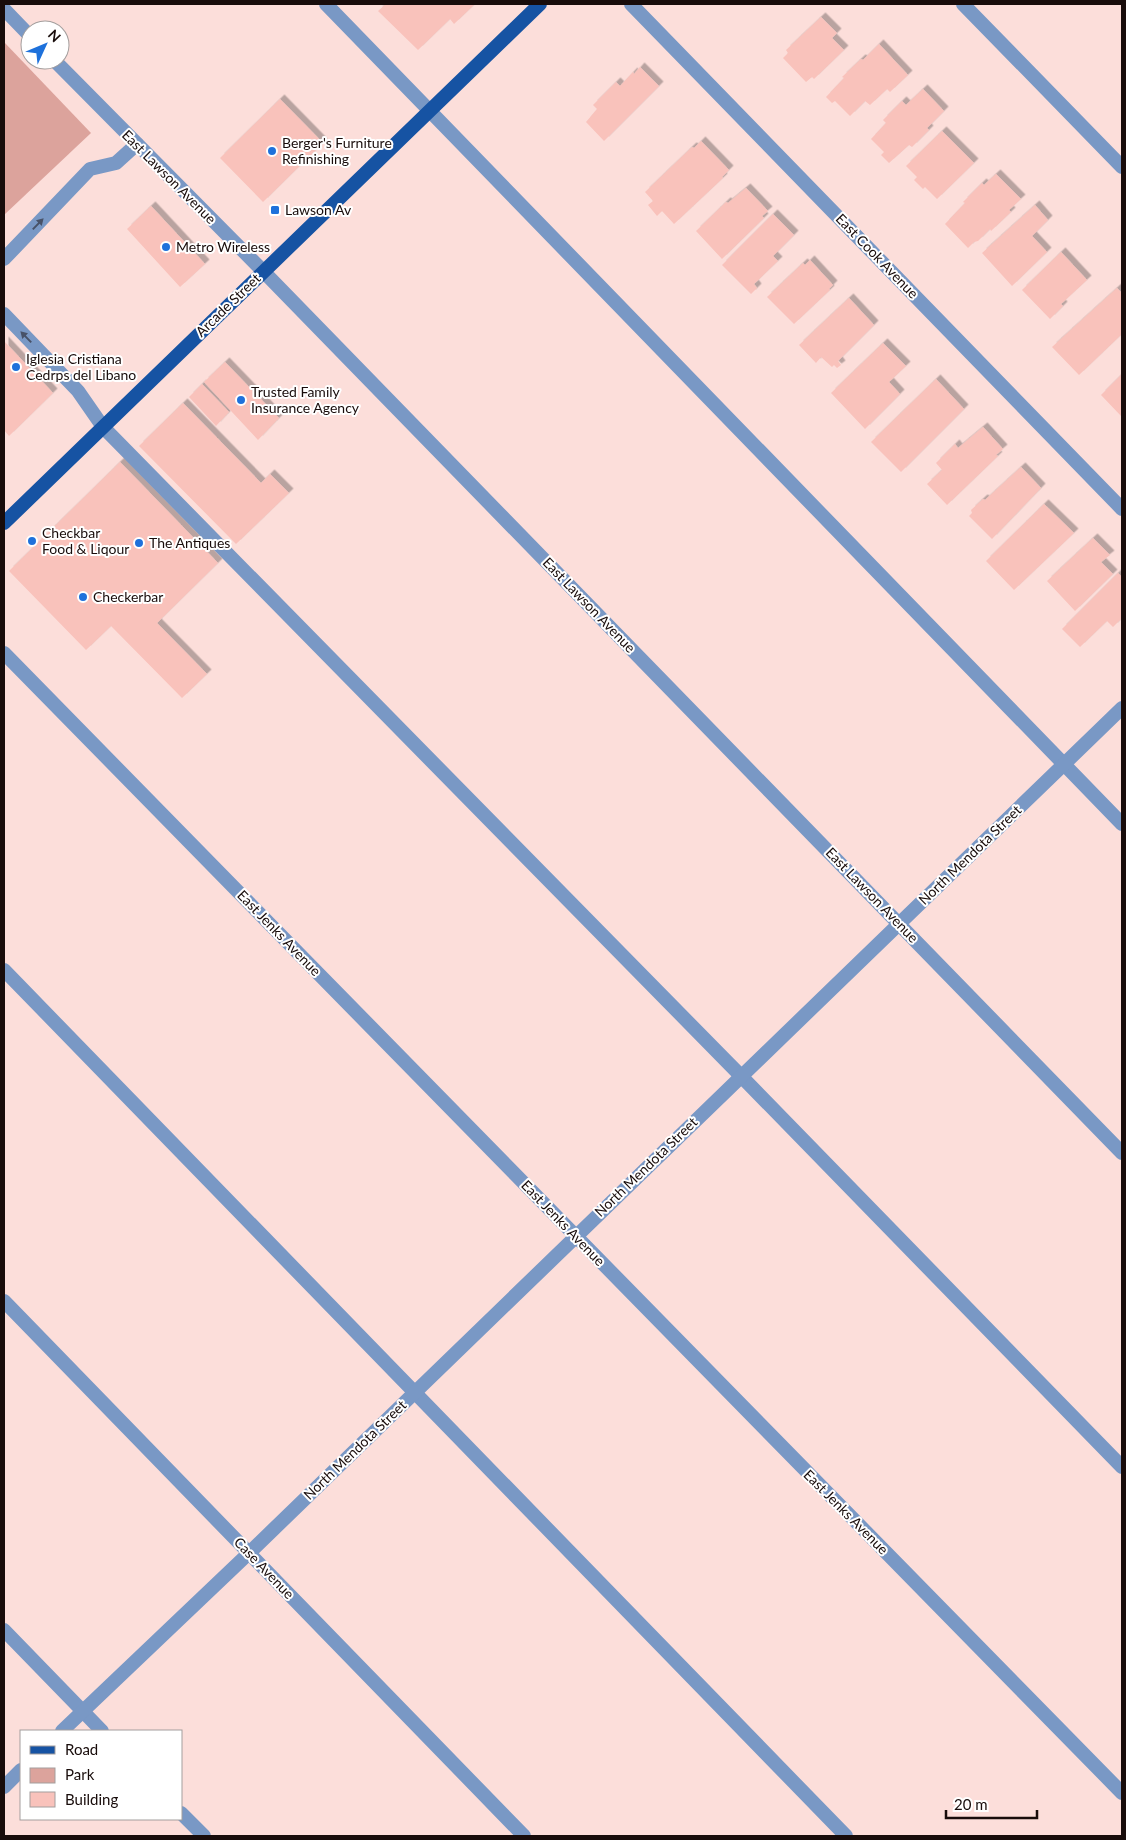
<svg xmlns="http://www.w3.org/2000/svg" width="1126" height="1840" viewBox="0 0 1126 1840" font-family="Lato,sans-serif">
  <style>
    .green { fill: #dca39c }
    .building { fill: #f9c2bb; filter: url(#shadow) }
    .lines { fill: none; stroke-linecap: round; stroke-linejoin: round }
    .service { stroke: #7998c5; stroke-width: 14 }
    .minor { stroke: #7998c5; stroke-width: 14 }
    .tertiary { stroke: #7998c5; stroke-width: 14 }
    .primary { stroke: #1653a3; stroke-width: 14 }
    .oneway { fill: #485268 }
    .poi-dot { fill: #1e71db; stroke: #fff; stroke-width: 2 }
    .labels { text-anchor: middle; stroke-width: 4; stroke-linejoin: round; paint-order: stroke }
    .poi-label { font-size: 14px; fill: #180c0b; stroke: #fff; text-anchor: start }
    .street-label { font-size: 14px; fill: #180c0b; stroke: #fff }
  </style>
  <defs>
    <filter id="shadow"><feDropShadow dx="4.5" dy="-4.5" stdDeviation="0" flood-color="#0004"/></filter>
  </defs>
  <rect width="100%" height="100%" fill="#fcdeda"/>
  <!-- green -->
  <path class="green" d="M4,42L91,133L4,215Z"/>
  <!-- building -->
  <path class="building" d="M386,4H475L454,24L450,19L418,50L378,11Z
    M821,17L837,33L832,38L844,50L814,79L812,77L806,82L783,58L788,53L786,50Z
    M879,44L908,75L890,92L887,89L870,105L865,101L850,116L835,101L832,103L826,97L844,78L842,77L861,59L863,60Z
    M640,67L659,86L604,141L586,122L597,109L593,105L616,82L620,86L633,72L634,74Z
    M923,89L944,111L927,128L929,130L912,147L909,145L889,163L881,155L884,152L871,139L886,123L883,120L902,101L906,105Z
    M280,99L323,143L263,202L220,158Z
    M942,131L974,163L937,199L925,187L923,189L914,180L917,177L906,166Z
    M701,141L729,170L722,177L723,178L674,224L662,211L657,216L648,205L653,201L645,192L692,147L694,148Z
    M996,174L1021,199L1009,210L1011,212L991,231L990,229L978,241L974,242L968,248L945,224L965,203L963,202L982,183L984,185Z
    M746,188L768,211L762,216L764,218L722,259L696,231L726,202L728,203Z
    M1035,205L1048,220L1032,236L1047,252L1012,286L982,253Z
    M151,206L205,264L180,287L127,229Z
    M773,214L794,235L773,256L778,261L754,284L757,288L751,294L722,265Z
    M1061,252L1087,280L1061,304L1063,306L1050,319L1022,290Z
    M810,260L833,285L829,289L830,290L794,324L767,297L803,263L805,265Z
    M1117,288L1122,293V334L1079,375L1052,347Z
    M849,298L874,325L838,361L841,365L837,368L834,365L832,367L821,357L816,363L799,345Z
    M4,341L53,393L9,436L4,430Z
    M883,343L906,366L889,382L900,394L865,429L831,393Z
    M225,362L279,418L258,440L204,382Z
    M1122,374V414L1121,416L1101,395Z
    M936,379L964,409L901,472L871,442Z
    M202,384L229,412L216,426L189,397Z
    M183,403L261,483L270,474L289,493L236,544L139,446Z
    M983,427L1003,449L996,455L998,456L947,505L927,484L942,470L936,463L955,444L958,448Z
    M120,462L218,563L157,623L207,674L182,698L111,626L86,650L9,571Z
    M1021,467L1041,488L992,539L969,516L972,513L971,510L983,499L985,500Z
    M1044,504L1074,533L1014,590L986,561Z
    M1093,538L1110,555L1101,562L1113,574L1075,611L1047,581Z
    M1118,573L1122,577V618L1113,627L1107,621L1080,647L1062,629Z"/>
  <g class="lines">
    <!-- service -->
    <path class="service" d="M326,4L1122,824
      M963,4L1122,167
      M4,259L90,169L116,163L137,144
      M4,314L78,391L103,427L741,1076L1122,1467
      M4,970L846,1836
      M4,1630L102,1731
      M181,1813L204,1836"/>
    <!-- minor -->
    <path class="minor" d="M631,4L1122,509
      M4,9L30,36
      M54,60L263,271L1122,1153
      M4,653L1122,1793
      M62,1731L249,1553L1122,708
      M4,1787L21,1770"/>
    <!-- tertiary -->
    <path class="tertiary" d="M4,1301L524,1836"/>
    <!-- primary -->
    <path class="primary" d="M4,523L540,4"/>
  </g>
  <!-- one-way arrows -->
  <defs><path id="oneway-solid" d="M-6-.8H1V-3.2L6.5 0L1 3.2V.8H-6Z" transform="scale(1.25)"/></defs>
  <g class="oneway">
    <use href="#oneway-solid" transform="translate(38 224) rotate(-46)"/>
    <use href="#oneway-solid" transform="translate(26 337) rotate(-134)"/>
  </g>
  <!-- markers -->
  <g class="poi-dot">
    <circle cx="272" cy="151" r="5"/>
    <rect x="270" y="205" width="10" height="10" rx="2.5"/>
    <circle cx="166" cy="247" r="5"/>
    <circle cx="16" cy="367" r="5"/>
    <circle cx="241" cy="400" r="5"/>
    <circle cx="32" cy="541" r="5"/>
    <circle cx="139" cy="543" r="5"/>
    <circle cx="83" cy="597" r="5"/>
  </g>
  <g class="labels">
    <!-- poi labels -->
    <g class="poi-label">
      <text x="282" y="148">Berger's Furniture<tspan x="282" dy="16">Refinishing</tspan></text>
      <text x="285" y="215">Lawson Av</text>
      <text x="176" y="252">Metro Wireless</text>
      <text x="26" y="364">Iglesia Cristiana<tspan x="26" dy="16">Cedrps del Libano</tspan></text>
      <text x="251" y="397">Trusted Family<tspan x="251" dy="16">Insurance Agency</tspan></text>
      <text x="42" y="538">Checkbar<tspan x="42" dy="16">Food &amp; Liqour</tspan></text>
      <text x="149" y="548">The Antiques</text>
      <text x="93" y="602">Checkerbar</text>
    </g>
    <!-- street labels -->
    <g class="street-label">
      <text transform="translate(169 177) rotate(45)" y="5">East Lawson Avenue</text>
      <text transform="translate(877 256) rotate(46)" y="5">East Cook Avenue</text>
      <text transform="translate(228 305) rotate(-44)" y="5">Arcade Street</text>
      <text transform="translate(589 605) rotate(46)" y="5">East Lawson Avenue</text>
      <text transform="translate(970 855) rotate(-44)" y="5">North Mendota Street</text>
      <text transform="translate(872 895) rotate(46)" y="5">East Lawson Avenue</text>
      <text transform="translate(279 933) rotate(46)" y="5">East Jenks Avenue</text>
      <text transform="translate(646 1167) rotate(-44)" y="5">North Mendota Street</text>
      <text transform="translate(563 1223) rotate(46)" y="5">East Jenks Avenue</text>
      <text transform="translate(355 1450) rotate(-44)" y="5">North Mendota Street</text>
      <text transform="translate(846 1512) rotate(45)" y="5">East Jenks Avenue</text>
      <text transform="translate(264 1568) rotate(46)" y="5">Case Avenue</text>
    </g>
  </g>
  <!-- border -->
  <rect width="1126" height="1840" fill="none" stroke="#180c0b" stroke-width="10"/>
  <!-- legend -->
  <rect x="20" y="1730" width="162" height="90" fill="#ffffff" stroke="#a39e9d"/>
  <rect x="30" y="1746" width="25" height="8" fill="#1653a3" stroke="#a39e9d"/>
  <text x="65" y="1755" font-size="15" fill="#180c0b">Road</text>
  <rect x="30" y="1768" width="25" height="15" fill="#dca39c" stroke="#a39e9d"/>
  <text x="65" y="1780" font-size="15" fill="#180c0b">Park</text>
  <rect x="30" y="1792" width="25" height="15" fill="#f9c2bb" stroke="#a39e9d"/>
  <text x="65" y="1805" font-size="15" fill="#180c0b">Building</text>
  <!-- north arrow -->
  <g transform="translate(45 45) rotate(46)"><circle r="24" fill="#ffffff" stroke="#a39e9d"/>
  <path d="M0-4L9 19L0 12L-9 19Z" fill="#1e71db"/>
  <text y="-8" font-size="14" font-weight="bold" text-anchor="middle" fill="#180c0b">N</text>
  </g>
  <!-- scale -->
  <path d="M946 1810v8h91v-8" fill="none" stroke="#180c0b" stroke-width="2.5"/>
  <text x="954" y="1810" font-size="15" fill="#180c0b" stroke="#ffffff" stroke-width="4" paint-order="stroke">20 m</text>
</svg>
